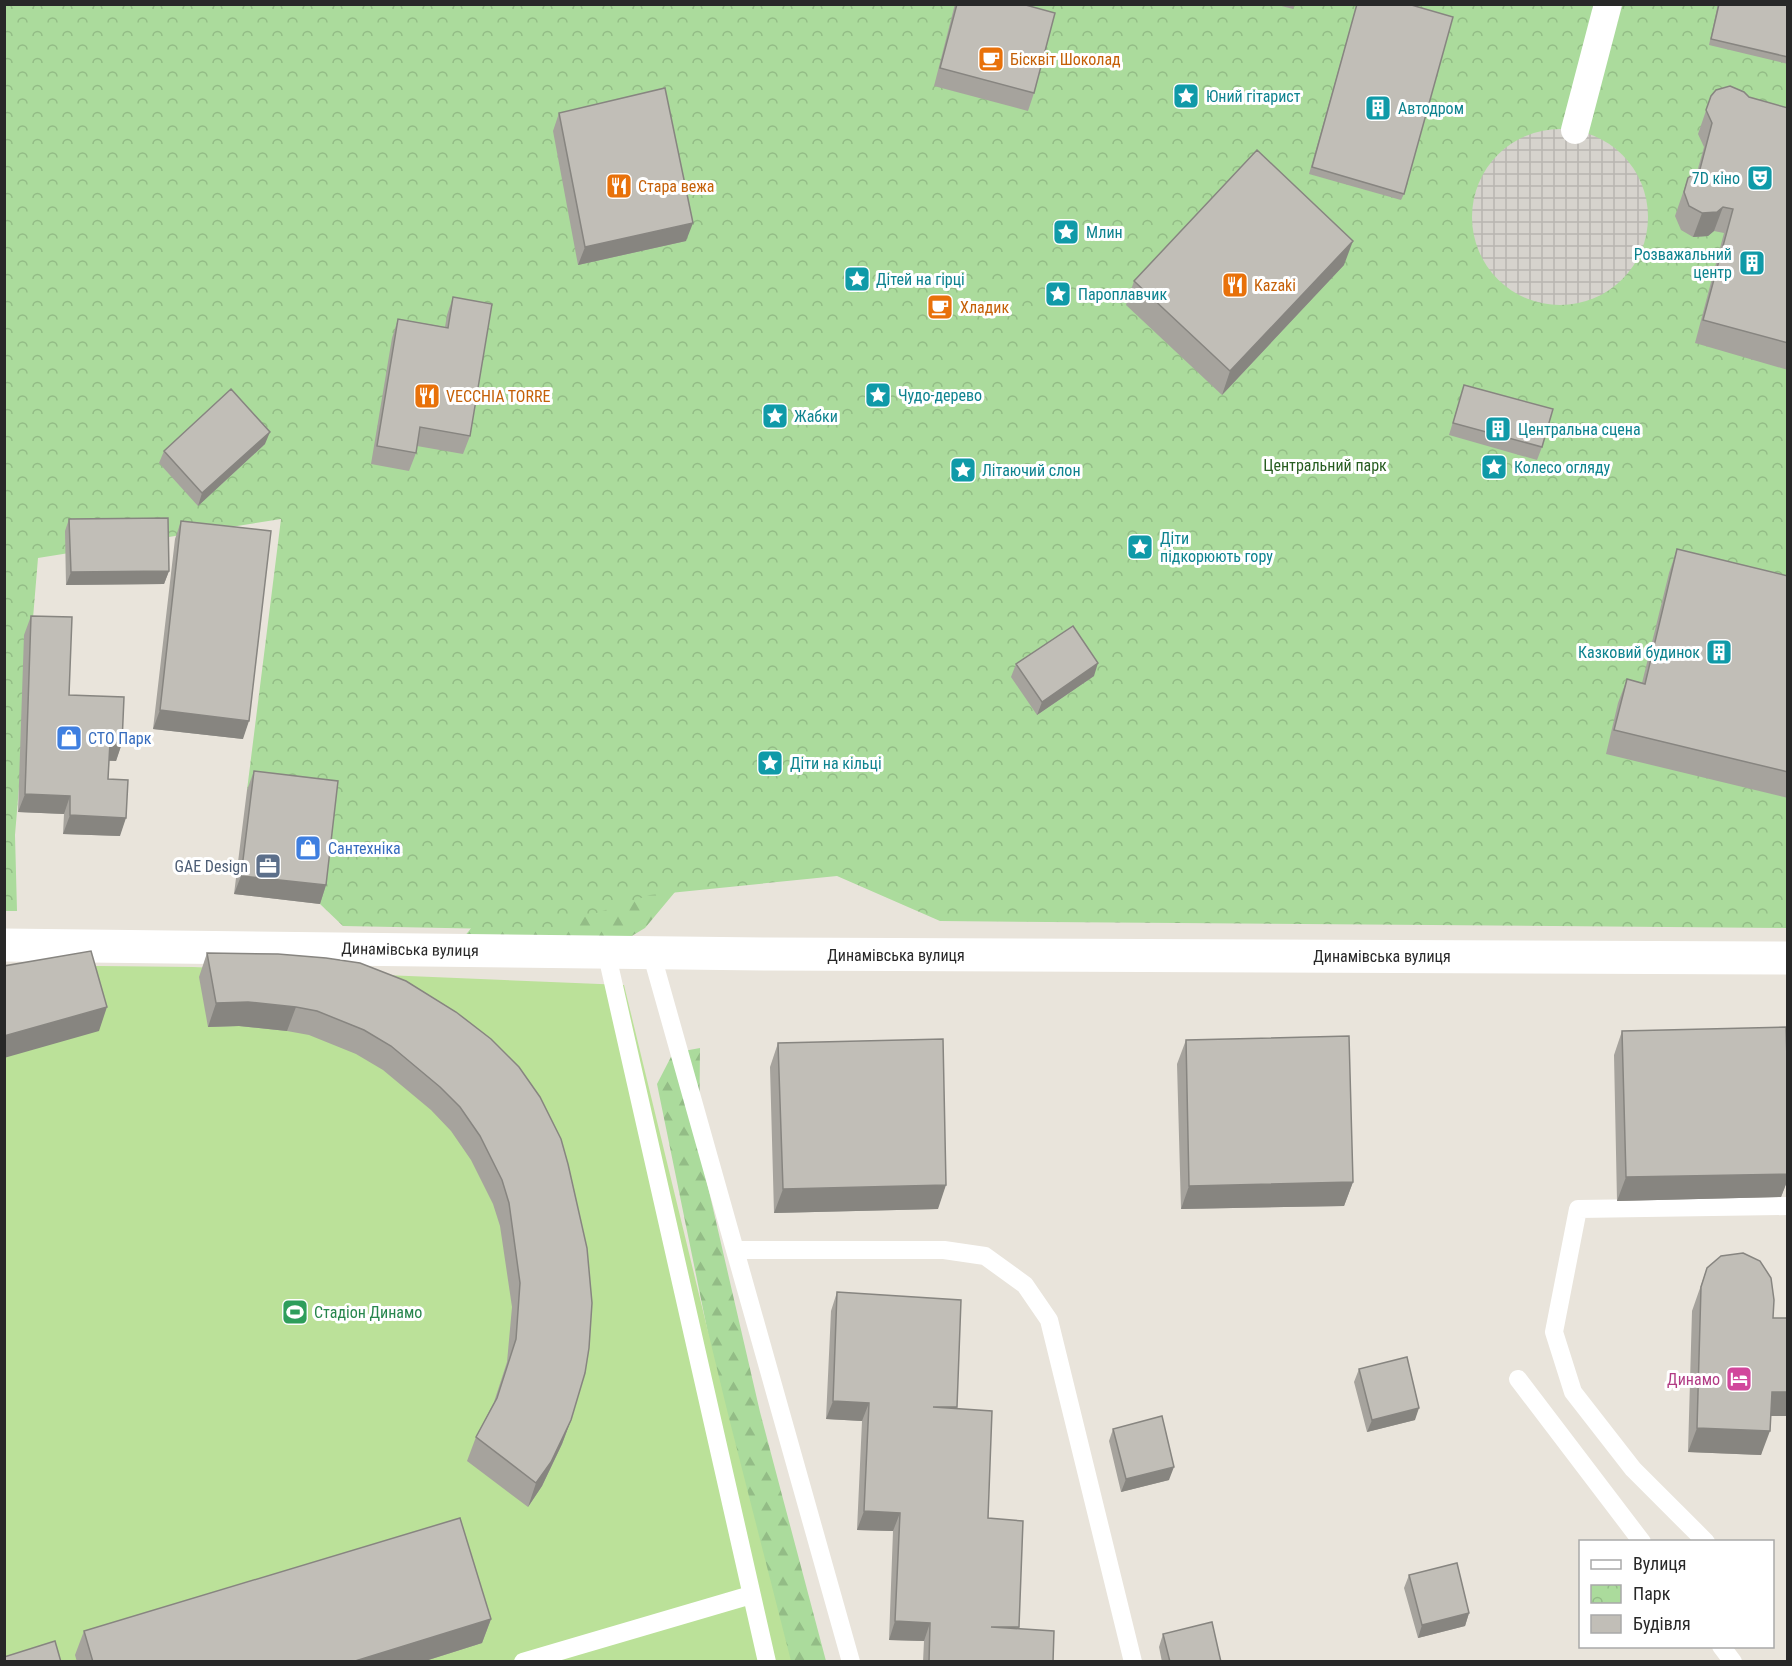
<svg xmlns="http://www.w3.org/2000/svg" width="1792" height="1666" viewBox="0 0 1792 1666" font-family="'Roboto Condensed',sans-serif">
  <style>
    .forest { fill: url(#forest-firs) }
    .park { fill: url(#park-crowns) }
    .pitch { fill: #bbe199 }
    .plaza { fill: url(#plaza-grid) }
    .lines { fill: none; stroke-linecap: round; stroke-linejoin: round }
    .service { stroke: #fff; stroke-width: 18 }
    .pedestrian { stroke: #fff; stroke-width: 28 }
    .tertiary { stroke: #fff; stroke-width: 33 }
    .wall { fill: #a6a39d }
    .shaded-wall { fill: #878580 }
    .building { fill: #c1beb7; stroke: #878580; stroke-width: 1.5 }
    .labels { text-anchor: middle; stroke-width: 6; stroke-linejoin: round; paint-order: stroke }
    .food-label { font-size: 16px; fill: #c56008; stroke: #fff; text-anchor: start }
    .culture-label { font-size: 16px; fill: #0d838f; stroke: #fff; text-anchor: start }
    .park-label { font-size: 16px; fill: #275d20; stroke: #fff }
    .shop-label { font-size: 16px; fill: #366cbe; stroke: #fff; text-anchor: start }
    .service-label { font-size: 16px; fill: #4e5e75; stroke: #fff; text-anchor: end }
    .street-label { font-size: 16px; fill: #282828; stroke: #fff }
    .leisure-label { font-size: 16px; fill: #27864d; stroke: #fff; text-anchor: start }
    .hotel-label { font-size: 16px; fill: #b23c85; stroke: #fff; text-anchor: end }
  </style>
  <defs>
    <pattern id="forest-firs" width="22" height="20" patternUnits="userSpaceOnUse" patternTransform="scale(1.5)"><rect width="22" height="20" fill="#abdb9c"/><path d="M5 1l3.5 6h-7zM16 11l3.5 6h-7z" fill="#93bc86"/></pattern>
    <pattern id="park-crowns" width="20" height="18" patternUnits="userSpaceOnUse" patternTransform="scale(1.5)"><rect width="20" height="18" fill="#abdb9c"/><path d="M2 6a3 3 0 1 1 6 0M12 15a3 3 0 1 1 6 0" fill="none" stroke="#93bc86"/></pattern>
    <pattern id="plaza-grid" width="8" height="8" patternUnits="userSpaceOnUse" patternTransform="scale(1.5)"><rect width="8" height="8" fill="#d6d3cd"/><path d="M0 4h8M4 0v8" fill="none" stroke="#b8b5b0"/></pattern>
  </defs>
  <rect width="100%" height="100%" fill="#e9e4db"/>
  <!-- forest -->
  <path class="forest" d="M710,850L645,928L630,937H464L472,927Z
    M700,1048L699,1148L760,1412L826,1661H786L730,1441L657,1084L673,1053Z"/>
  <!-- park -->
  <path class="park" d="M4,5H1787V928L940,921L837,876L650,895L546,930L343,926L320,904L331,800L247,790L281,519L38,558L15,835L17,911H5Z"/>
  <!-- pitch -->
  <path class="pitch" d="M5,965L193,967L624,985L728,1414L791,1661L5,1662Z"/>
  <!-- plaza -->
  <path class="plaza" d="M1472 217a88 88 0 1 1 176 0a88 88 0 1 1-176 0Z"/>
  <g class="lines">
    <!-- service -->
    <path class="service" d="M606,951L767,1662
      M651,952L851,1662
      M735,1250H944L985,1256L1025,1285L1049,1320L1133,1662
      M1518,1379L1642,1542
      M1706,1542L1633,1469L1573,1392L1554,1332L1578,1209L1788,1206
      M1721,1646L1733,1662
      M523,1662L751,1595"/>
    <!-- pedestrian -->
    <path class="pedestrian" d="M1575,130L1608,4"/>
    <!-- tertiary -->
    <path class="tertiary" d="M4,945L768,954L1788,958"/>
  </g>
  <!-- wall -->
  <path class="wall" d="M955,4H1022L1034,93L1028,111L934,86Z
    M1274,4H1295L1293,9Z
    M1357,4H1408L1404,194L1401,200L1309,174Z
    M1718,4H1788V64L1709,45Z
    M1711,96L1749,97L1788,108V370L1695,343L1724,233L1714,231L1708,236L1693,237L1681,230L1675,216L1688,178L1697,172L1704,147L1698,134Z
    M559,113L686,241L578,265L553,131Z
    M1344,265L1222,395L1126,305L1134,281Z
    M453,297L470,436L463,454L417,446L416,453L409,471L371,464L392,338L398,319L445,327L447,315Z
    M1464,385L1542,447L1537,460L1449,435Z
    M265,444L198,506L159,463L164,451Z
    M69,519L169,571L164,584L66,585L65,531Z
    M181,521L243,739L153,729L175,539Z
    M1677,549L1788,576V798L1606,754L1618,703L1627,679L1642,683L1669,573Z
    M31,616L69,695L122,743L116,761H109L108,779L120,836L63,834L64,814L18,812L24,635Z
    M1016,664L1094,676L1037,715L1011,677Z
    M254,771L326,885L320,904L234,894L247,790Z
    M207,953L456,1012L571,1420L562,1444L542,1486L528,1507L467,1461L476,1437L494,1402L507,1362L512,1307L500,1226L493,1204L471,1160L451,1131L431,1110L383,1070L356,1054L309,1035L287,1031L239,1026L208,1027L199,977Z
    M1622,1031L1788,1092V1179L1781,1197L1617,1201L1614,1055Z
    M1186,1040L1353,1182L1344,1206L1181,1209L1177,1064Z
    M778,1043L938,1209L774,1213L770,1067Z
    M1707,1268L1773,1318H1788V1416H1771L1761,1455L1688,1452L1692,1311Z
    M837,1292L957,1407L956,1408L1019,1627V1629L1053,1662H923L924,1641L889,1640L893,1531L857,1530L862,1421L826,1419L831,1311Z
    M1359,1369L1415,1420L1367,1432L1354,1382Z
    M1113,1429L1169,1480L1121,1492L1109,1441Z
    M1409,1575L1469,1613L1465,1626L1418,1638L1404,1588Z
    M491,1619L482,1643L422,1662H77L75,1655L84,1631Z
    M1163,1634L1221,1662H1162L1159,1647Z"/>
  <!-- shaded-wall -->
  <path class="shaded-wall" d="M1723,207L1714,231L1708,236L1693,237L1702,213Z
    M693,223L686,241L578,265L585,247Z
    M1353,241L1344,265L1222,395L1230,371Z
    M270,432L265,444L198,506L202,493Z
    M169,571L164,584L66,585L71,572Z
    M1098,663L1094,676L1037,715L1042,702Z
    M160,710L249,721L243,739L153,729Z
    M110,742L122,743L116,761L103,760Z
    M25,794L70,796L64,814L18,812Z
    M70,815L126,818L120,836L63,834Z
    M241,876L326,885L320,904L234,894Z
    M248,1002L296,1007L287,1031L239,1026L208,1027L216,1003Z
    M107,1007L99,1031L4,1058V1036Z
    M1788,1174V1179L1781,1197L1617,1201L1626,1177Z
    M1353,1182L1344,1206L1181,1209L1189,1186Z
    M946,1185L938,1209L774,1213L783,1189Z
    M1772,1392H1788V1416H1763Z
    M833,1401L869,1403L862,1421L826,1419Z
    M1419,1408L1415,1420L1367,1432L1372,1420Z
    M571,1420L562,1444L542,1486L528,1507L536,1483Z
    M1697,1428L1770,1431L1761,1455L1688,1452Z
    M1174,1467L1169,1480L1121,1492L1126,1479Z
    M864,1511L900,1513L893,1531L857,1530Z
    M1469,1613L1465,1626L1418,1638L1422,1625Z
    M491,1619L482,1643L422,1662H352Z
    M895,1621L930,1623L924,1641L889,1640Z"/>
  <!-- building -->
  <path class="building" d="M957,4H1022L1055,13L1034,93L940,68Z
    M1357,4H1408L1453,17L1404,194L1312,167Z
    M1719,4H1788V57L1711,39Z
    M1730,86L1744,92L1749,97L1788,108V343L1703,320L1733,209L1723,207L1717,212L1702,213L1689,206L1684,192L1688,178L1700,169L1712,123L1706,110L1711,96L1716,90Z
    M665,88L693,223L585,247L559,113Z
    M1257,150L1353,241L1230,371L1134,281Z
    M453,297L492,304L470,436L420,427L416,453L377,446L398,319L448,328Z
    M1464,385L1553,409L1542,447L1453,423Z
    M231,389L270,432L202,493L164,451Z
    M168,518L169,571L71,572L69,519Z
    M181,521L271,531L249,721L160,710Z
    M1677,549L1788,576V772L1614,730L1627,679L1645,684Z
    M31,616L72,617L69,695L124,697L122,743L110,742L108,779L128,780L126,818L70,815V796L25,794Z
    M1073,626L1098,663L1042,702L1016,664Z
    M254,771L338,781L326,885L241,876Z
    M91,951L107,1007L4,1036V966Z
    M207,953L278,954L326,958L360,963L406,981L456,1012L491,1039L519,1067L540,1097L561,1139L568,1164L587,1248L592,1303L589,1348L585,1373L571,1420L551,1462L536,1483L476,1437L497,1398L516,1339L520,1283L509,1203L502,1180L480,1136L460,1107L440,1087L391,1046L364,1030L317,1011L296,1007L248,1002L216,1003Z
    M1786,1027L1788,1092V1174L1626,1177L1622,1031Z
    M1349,1036L1353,1182L1189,1186L1186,1040Z
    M943,1039L946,1185L783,1189L778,1043Z
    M1743,1253L1760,1261L1771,1278L1774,1300L1773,1318H1788V1392H1772L1770,1431L1697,1428L1701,1287L1707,1268L1721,1256Z
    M837,1292L961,1300L957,1407H933L992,1411L988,1518L1023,1521L1019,1627H991L1054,1631L1053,1662H929L930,1623L895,1621L900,1513L864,1511L869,1403L833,1401Z
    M1407,1357L1419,1408L1372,1420L1359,1369Z
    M1162,1416L1174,1467L1126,1479L1113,1429Z
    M460,1518L491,1619L352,1662H93L84,1631Z
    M1457,1563L1469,1613L1422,1625L1409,1575Z
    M1212,1622L1221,1662H1170L1163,1634Z
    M55,1641L61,1662H4V1657Z"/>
  <!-- icons -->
  <defs>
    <symbol id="cafe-square" viewBox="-11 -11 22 22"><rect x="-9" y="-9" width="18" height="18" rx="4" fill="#e8710a" stroke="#fff"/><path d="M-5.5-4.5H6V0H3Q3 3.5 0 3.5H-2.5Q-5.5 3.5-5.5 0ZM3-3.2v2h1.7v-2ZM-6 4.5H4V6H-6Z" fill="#fff"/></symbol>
    <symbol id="sight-square" viewBox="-11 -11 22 22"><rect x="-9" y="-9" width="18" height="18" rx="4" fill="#0f9aa8" stroke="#fff"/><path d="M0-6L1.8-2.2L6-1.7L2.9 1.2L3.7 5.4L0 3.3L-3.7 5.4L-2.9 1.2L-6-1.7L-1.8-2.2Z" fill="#fff"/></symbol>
    <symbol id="building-square" viewBox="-11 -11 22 22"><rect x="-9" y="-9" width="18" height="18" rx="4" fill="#0f9aa8" stroke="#fff"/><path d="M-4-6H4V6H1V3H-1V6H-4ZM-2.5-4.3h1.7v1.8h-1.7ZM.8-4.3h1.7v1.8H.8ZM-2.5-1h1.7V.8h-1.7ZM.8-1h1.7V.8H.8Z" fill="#fff"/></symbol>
    <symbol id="theatre-square" viewBox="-11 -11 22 22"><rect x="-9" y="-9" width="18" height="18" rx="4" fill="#0f9aa8" stroke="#fff"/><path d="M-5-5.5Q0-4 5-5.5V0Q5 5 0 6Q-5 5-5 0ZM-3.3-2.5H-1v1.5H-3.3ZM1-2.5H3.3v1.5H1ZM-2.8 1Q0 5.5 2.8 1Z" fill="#fff"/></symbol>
    <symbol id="restaurant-square" viewBox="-11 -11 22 22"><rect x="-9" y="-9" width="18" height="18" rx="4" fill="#e8710a" stroke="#fff"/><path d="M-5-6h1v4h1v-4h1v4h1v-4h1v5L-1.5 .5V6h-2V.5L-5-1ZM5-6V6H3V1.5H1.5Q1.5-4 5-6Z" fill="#fff"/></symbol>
    <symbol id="shop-square" viewBox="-11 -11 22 22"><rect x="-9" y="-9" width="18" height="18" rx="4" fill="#3f7fe0" stroke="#fff"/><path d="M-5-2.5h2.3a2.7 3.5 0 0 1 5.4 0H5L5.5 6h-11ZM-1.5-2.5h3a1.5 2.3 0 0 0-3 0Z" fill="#fff"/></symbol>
    <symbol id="office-square" viewBox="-11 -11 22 22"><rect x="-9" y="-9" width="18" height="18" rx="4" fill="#5c6f8a" stroke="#fff"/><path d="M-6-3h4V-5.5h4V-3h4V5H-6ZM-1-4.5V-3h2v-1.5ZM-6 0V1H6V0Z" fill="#fff"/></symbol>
    <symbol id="stadium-square" viewBox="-11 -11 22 22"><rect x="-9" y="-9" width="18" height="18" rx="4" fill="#2e9e5b" stroke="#fff"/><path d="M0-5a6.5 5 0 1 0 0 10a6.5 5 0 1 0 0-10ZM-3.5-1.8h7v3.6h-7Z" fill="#fff"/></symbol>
    <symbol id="hotel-square" viewBox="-11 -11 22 22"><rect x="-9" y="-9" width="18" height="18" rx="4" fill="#d1479c" stroke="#fff"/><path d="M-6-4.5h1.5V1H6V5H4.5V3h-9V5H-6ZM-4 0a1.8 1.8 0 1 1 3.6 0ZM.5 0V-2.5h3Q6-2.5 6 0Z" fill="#fff"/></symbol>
  </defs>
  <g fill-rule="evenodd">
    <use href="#cafe-square" x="976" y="44" width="30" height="30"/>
    <use href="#sight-square" x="1171" y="81" width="30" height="30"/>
    <use href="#building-square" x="1363" y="93" width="30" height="30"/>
    <use href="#theatre-square" x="1745" y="163" width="30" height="30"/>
    <use href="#restaurant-square" x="604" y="171" width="30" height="30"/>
    <use href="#sight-square" x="1051" y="217" width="30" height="30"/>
    <use href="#building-square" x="1737" y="248" width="30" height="30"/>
    <use href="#sight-square" x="842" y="264" width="30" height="30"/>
    <use href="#restaurant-square" x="1220" y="270" width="30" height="30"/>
    <use href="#sight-square" x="1043" y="279" width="30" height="30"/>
    <use href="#cafe-square" x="925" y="292" width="30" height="30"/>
    <use href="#sight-square" x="863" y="380" width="30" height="30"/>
    <use href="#restaurant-square" x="412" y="381" width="30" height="30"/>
    <use href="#sight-square" x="760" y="401" width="30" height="30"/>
    <use href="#building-square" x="1483" y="414" width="30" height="30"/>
    <use href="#sight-square" x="1479" y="452" width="30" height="30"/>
    <use href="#sight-square" x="948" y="455" width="30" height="30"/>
    <use href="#sight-square" x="1125" y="532" width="30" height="30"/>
    <use href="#building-square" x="1704" y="637" width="30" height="30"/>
    <use href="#shop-square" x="54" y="723" width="30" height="30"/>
    <use href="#sight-square" x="755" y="748" width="30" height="30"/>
    <use href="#shop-square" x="293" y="833" width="30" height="30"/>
    <use href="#office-square" x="253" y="851" width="30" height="30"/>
    <use href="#stadium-square" x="280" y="1297" width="30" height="30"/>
    <use href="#hotel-square" x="1724" y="1364" width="30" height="30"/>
  </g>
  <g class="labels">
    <!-- food labels -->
    <g class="food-label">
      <text x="1010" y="65">Бісквіт Шоколад</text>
      <text x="638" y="192">Стара вежа</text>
      <text x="1254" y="291">Kazaki</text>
      <text x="960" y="313">Хладик</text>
      <text x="446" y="402">VECCHIA TORRE</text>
    </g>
    <!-- culture labels -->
    <g class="culture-label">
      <text x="1206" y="102">Юний гітарист</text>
      <text x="1398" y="114">Автодром</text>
      <text x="1740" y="184" text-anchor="end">7D кіно</text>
      <text x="1086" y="238">Млин</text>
      <text x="1732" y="260" text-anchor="end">Розважальний<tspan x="1732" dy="18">центр</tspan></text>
      <text x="876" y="285">Дітей на гірці</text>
      <text x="1078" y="300">Пароплавчик</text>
      <text x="898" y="401">Чудо-дерево</text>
      <text x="794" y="422">Жабки</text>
      <text x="1518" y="435">Центральна сцена</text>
      <text x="1514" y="473">Колесо огляду</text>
      <text x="982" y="476">Літаючий слон</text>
      <text x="1160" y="544">Діти<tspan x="1160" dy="18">підкорюють гору</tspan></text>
      <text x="1700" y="658" text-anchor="end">Казковий будинок</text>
      <text x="790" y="769">Діти на кільці</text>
    </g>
    <!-- park labels -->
    <g class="park-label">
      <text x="1325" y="471">Центральний парк</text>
    </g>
    <!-- shop labels -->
    <g class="shop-label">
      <text x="88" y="744">СТО Парк</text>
      <text x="328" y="854">Сантехніка</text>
    </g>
    <!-- service labels -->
    <g class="service-label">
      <text x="248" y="872">GAE Design</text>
    </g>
    <!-- street labels -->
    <g class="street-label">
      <text transform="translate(410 949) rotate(1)" y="6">Динамівська вулиця</text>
      <text x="896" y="961">Динамівська вулиця</text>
      <text x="1382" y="962">Динамівська вулиця</text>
    </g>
    <!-- leisure labels -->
    <g class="leisure-label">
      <text x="314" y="1318">Стадіон Динамо</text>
    </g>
    <!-- hotel labels -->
    <g class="hotel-label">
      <text x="1720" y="1385">Динамо</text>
    </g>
  </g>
  <!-- border -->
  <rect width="1792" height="1666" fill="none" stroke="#282828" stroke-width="12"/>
  <!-- legend -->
  <rect x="1579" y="1540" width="195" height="108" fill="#ffffff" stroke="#a9a9a9" stroke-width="1.5"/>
  <rect x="1591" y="1560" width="30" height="9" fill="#ffffff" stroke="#a9a9a9" stroke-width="1.5"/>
  <text x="1633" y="1570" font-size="18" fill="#282828">Вулиця</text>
  <rect x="1591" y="1585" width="30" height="18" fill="url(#park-crowns)" stroke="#a9a9a9" stroke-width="1.5"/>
  <text x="1633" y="1600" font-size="18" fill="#282828">Парк</text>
  <rect x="1591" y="1615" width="30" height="18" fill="#c1beb7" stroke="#a9a9a9" stroke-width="1.5"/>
  <text x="1633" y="1630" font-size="18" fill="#282828">Будівля</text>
</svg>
